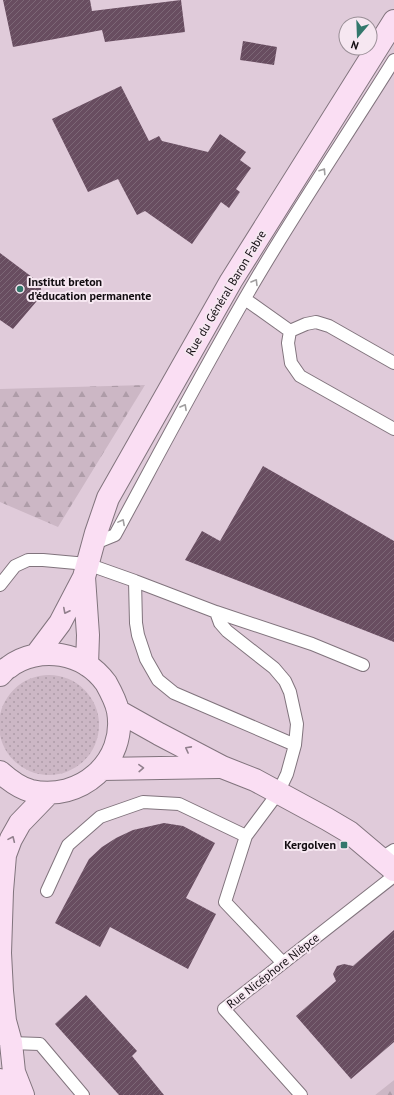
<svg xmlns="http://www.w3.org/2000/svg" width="394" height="1095" viewBox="0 0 394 1095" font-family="'PT Sans',sans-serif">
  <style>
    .built { fill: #e0cbda; fill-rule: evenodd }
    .grass { fill: url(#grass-dots) }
    .forest { fill: url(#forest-firs) }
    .building { fill: url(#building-hatch) }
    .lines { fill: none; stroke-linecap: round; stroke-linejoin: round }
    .lane-casing { stroke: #81747d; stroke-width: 14 }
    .secondary-casing { stroke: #81747d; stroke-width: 24 }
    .lane { stroke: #fff; stroke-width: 12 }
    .secondary { stroke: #fadef3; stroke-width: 22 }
    .oneway { stroke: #a09e9f }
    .oneway2 { stroke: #91808d }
    .poi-dot { fill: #33786c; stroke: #f6e7f1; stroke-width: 1.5 }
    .labels { text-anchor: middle; stroke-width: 4; stroke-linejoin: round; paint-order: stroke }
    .poi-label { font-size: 12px; font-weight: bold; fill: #110c10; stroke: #f6e7f1; text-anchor: start }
    .street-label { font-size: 12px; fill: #110c10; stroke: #f6e7f1 }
  </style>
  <defs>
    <pattern id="grass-dots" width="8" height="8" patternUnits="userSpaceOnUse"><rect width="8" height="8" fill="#ccb7c5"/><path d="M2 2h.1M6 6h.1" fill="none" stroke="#ae9ca8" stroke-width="1.8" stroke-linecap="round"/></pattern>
    <pattern id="forest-firs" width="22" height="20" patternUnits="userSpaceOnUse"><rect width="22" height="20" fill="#ccb7c5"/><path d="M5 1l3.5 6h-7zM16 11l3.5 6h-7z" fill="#ae9ca8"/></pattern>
    <pattern id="building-hatch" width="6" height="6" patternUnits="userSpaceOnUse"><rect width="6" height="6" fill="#684d60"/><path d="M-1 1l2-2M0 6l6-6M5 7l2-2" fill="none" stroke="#7c6776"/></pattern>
  </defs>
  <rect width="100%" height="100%" fill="#e9dae4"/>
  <!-- built -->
  <path class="built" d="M0,0H394V1080L375,1095H0ZM346,24H370V48H346Z"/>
  <!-- grass -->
  <path class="grass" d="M-1 725a50 50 0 1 1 100 0a50 50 0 1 1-100 0Z"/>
  <!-- forest -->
  <path class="forest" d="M145,385L58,527L0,502V389Z
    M394,1080V1095H375Z"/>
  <!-- building -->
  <path class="building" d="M3,0H90L92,11L181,0L185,32L105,42L102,30L13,47Z
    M243,41L277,47L274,65L240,60Z
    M121,86L149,141L159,136L162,141L208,152L220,134L246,152L240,160L251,168L236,189L240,192L229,208L221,202L192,244L145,211L137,215L118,179L88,192L52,119Z
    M0,253L40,283L42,295L13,329L0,320Z
    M263,466L394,541V642L185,560L202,531L220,541Z
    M164,823L183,826L215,843L186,898L216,914L188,969L110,927L100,947L55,923L89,859L102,847L116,838L133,830Z
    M394,930V1042L351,1079L296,1016L336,981L333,974L337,966L344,964L353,966Z
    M86,995L137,1051L132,1056L164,1095H119L55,1024Z"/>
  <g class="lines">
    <defs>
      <path id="lane" d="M245,299L290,331
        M290,331L288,343L291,363L300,376L394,429
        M290,331L306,324L316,322L329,326L394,363
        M93,544L115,535C161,450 206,364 255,281C299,206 348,134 394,60
        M135,581L136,623L138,635L146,659L158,680L174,693L295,745
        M0,585L15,566L28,560H43L87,564L135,581L216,612L312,644L363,665
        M216,612L220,623L227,631L274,668L285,681L290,692L297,724L295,745L287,774L278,793L246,836
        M380,859L394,850
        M47,891L68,845L100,817L143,802L179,804L246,836L225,902L283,963
        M11,1043L40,1044L83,1095
        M301,1095L224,1009L394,876"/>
      <path id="secondary" d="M84,577L88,635L87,665
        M36,655L60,623L84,577L96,533L108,498L231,281L394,21
        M0,675C3,672 5,669 9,667C23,656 43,652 61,655C79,658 95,668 106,683C111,692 116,701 118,711C127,762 80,802 31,791C19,788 9,780 0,772
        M118,711L159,734L222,767L255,780L327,819L349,832L394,870
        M102,769L219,767
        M0,1080L4,1095
        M23,1095L14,1072L11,1043L5,1021L2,991L0,953L2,891L5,855L11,839L20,823L49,793"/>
    </defs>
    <!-- lane casing -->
    <use href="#lane" class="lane-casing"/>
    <!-- secondary casing -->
    <use href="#secondary" class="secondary-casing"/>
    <!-- lane -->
    <use href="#lane" class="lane"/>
    <!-- secondary -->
    <use href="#secondary" class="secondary"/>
  </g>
  <!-- one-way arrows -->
  <defs><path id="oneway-chevron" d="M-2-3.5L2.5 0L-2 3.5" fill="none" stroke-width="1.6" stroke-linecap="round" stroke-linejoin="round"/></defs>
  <g class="oneway">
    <use href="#oneway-chevron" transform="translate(323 171) rotate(-57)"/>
    <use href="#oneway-chevron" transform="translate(255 282) rotate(-59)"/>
    <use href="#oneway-chevron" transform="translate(184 407) rotate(-61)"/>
    <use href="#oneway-chevron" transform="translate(122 522) rotate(-62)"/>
  </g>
  <g class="oneway2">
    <use href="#oneway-chevron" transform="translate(66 611) rotate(117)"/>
    <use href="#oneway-chevron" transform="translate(188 749) rotate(-152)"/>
    <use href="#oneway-chevron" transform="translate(141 768) rotate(-2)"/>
    <use href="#oneway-chevron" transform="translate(12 839) rotate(-66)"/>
  </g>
  <!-- markers -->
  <g class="poi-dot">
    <circle cx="20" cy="289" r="4"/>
    <rect x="340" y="841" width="8" height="8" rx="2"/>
  </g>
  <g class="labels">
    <!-- poi labels -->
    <g class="poi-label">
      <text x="28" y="286">Institut breton<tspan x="28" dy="14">d’éducation permanente</tspan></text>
      <text x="336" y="849" text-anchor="end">Kergolven</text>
    </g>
    <!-- street labels -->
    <g class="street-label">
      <text transform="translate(226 293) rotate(-59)" y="4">Rue du Général Baron Fabre</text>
      <text transform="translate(273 971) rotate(-38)" y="4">Rue Nicéphore Nièpce</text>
    </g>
  </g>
  <!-- north arrow -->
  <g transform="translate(358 36) rotate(199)"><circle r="19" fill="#f6e7f1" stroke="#9a8f97"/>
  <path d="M0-3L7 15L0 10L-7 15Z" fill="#33786c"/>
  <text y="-6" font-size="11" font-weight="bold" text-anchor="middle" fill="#110c10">N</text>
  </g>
</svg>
